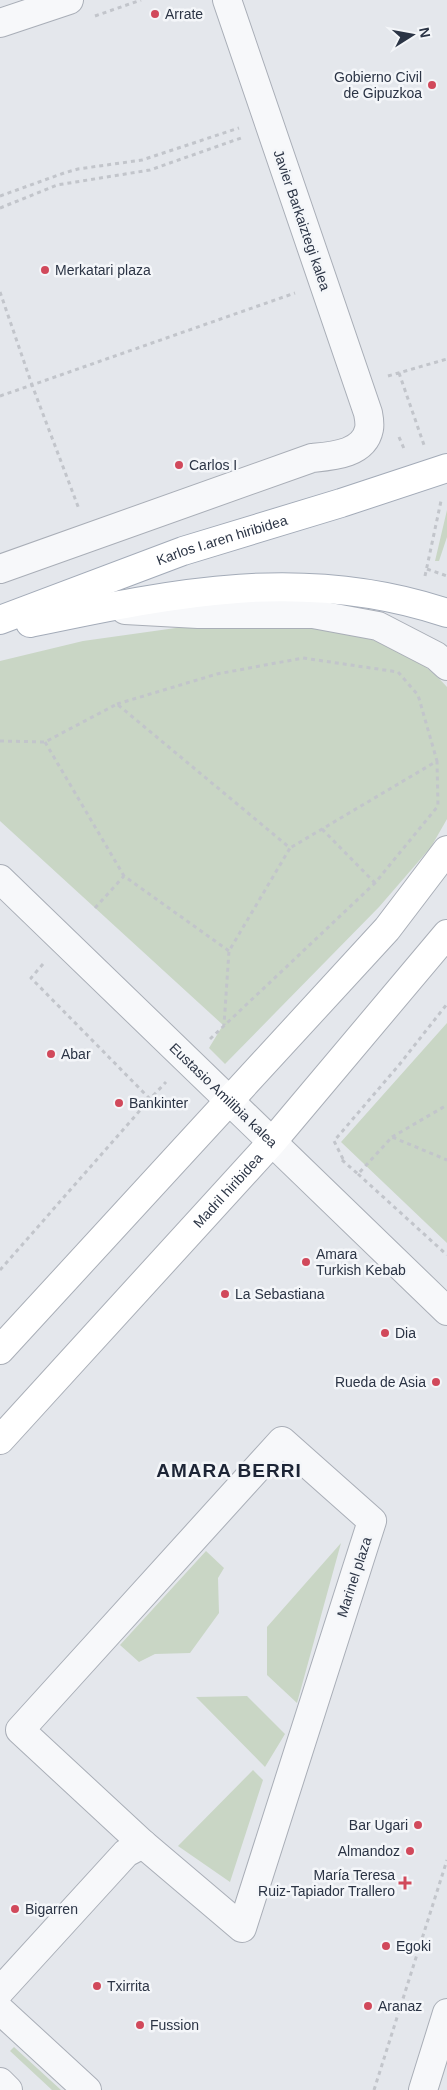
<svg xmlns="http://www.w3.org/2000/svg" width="447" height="2090" viewBox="0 0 447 2090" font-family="Arial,sans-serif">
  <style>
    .green { fill: #c9d6c5 }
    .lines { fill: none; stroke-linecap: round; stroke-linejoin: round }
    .minor-casing { stroke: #a9aeb7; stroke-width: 30 }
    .secondary-casing { stroke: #a9aeb7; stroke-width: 30 }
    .primary-casing { stroke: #a3abb8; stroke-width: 30 }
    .path { stroke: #c2c5cb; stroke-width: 3; stroke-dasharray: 4 4; stroke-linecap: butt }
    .minor { stroke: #f7f8fa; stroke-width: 28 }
    .secondary { stroke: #fff; stroke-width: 28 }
    .primary { stroke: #fff; stroke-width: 28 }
    .poi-dot { fill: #d1495b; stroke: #f4f6f9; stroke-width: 2 }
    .labels { text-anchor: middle; stroke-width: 5; stroke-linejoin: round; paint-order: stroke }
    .poi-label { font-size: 14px; fill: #2b3445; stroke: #f4f6f9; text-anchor: start }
    .street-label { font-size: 14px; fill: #2b3445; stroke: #f4f6f9 }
    .district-label { font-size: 19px; font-weight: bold; letter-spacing: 1px; fill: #1d2536; stroke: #f4f6f9 }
  </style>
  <rect width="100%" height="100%" fill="#e4e7ec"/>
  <!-- green -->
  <path class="green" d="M447,510V537L439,561H435Z
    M197,625C279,626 388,618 447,687V819L431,847L379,907L225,1064L209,1048L223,1025L0,821V661L83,641Z
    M447,1023V1243L341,1142Z
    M341,1543L297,1703L267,1675V1627Z
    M206,1551L224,1568L218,1578L219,1613L190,1653L155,1654L139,1662L120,1645Z
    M247,1696L285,1734L265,1767L196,1697Z
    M253,1770L263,1780L230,1882L178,1846Z
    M14,2047L61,2090H52L10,2051Z"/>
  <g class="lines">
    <defs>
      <g id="minor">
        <path d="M0,23L69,0"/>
        <path d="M0,569L312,458C333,456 364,454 369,429C370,424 369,418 368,413L227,0"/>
        <path d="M125,610L198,614H313L378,626L436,656L447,666"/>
        <path id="s1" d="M0,879L447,1311"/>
        <path d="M282,1441L372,1521L242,1928L143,1844L20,1730Z"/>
        <path d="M0,1991L126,1853L143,1844"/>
        <path d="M0,2010L87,2090"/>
        <path d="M0,2082L8,2090"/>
        <path d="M423,2090L447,2013"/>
      </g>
      <g id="secondary">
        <path d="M0,1350L387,929L447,850"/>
        <path id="s2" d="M0,1440L272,1142L447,934"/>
      </g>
      <g id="primary">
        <path id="s3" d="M0,620L183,551L341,503L447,468"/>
        <path d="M30,623C173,593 304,565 447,613"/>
      </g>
    </defs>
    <!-- minor casing -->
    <use href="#minor" class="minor-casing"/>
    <!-- secondary casing -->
    <use href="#secondary" class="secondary-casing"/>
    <!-- primary casing -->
    <use href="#primary" class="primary-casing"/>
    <!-- path -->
    <path class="path" d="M95,16L141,0
      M0,196L64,173L78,169L142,160L239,128
      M0,208L57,185L150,170L241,138
      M0,292L32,385L295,293
      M399,373L424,445
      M388,376L447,359
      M0,396L32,385L79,509
      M399,437L405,451
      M427,569L447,576
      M425,576L441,501
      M117,704L217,674L303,658L398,672L418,695L437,761L290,848
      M0,741L45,742L117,704L290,848L229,951L224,1025
      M45,742L124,876
      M322,829L375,883
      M95,908L124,876L229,951
      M43,964L31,978L150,1099
      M210,1039L375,883L438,806L437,761
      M392,1137L447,1105
      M343,1159L334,1141L399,1065L447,1004
      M342,1160L358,1174L392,1137L447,1160
      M358,1174L447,1255
      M0,1270L150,1099L166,1082
      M374,2090L447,1860"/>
    <!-- minor -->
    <use href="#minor" class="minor"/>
    <!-- secondary -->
    <use href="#secondary" class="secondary"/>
    <!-- primary -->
    <use href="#primary" class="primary"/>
  </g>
  <!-- markers -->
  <g class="poi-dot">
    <circle cx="155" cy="14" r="5"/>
    <circle cx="432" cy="85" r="5"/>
    <circle cx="45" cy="270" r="5"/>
    <circle cx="179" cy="465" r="5"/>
    <circle cx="51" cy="1054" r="5"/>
    <circle cx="119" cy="1103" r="5"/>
    <circle cx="306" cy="1262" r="5"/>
    <circle cx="225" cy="1294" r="5"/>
    <circle cx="385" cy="1333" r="5"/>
    <circle cx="436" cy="1382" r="5"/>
    <circle cx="418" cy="1825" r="5"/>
    <circle cx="410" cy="1851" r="5"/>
    <path d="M402.5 1875.5h5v5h5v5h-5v5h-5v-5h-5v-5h5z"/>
    <circle cx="15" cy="1909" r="5"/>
    <circle cx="386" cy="1946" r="5"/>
    <circle cx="97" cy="1986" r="5"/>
    <circle cx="368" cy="2006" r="5"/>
    <circle cx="140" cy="2025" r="5"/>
  </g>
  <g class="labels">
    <!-- poi labels -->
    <g class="poi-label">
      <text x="165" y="19">Arrate</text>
      <text x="422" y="82" text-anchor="end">Gobierno Civil<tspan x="422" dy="16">de Gipuzkoa</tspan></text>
      <text x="55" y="275">Merkatari plaza</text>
      <text x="189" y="470">Carlos I</text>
      <text x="61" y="1059">Abar</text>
      <text x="129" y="1108">Bankinter</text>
      <text x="316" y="1259">Amara<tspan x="316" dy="16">Turkish Kebab</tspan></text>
      <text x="235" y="1299">La Sebastiana</text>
      <text x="395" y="1338">Dia</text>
      <text x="426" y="1387" text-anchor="end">Rueda de Asia</text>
      <text x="408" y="1830" text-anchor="end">Bar Ugari</text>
      <text x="400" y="1856" text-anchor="end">Almandoz</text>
      <text x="395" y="1880" text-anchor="end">María Teresa<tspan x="395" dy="16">Ruiz-Tapiador Trallero</tspan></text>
      <text x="25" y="1914">Bigarren</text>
      <text x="396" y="1951">Egoki</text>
      <text x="107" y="1991">Txirrita</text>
      <text x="378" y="2011">Aranaz</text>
      <text x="150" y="2030">Fussion</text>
    </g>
    <!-- street labels -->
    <g class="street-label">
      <text transform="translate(302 220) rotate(71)" y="5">Javier Barkaiztegi kalea</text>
      <text dy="5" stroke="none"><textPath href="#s3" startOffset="236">Karlos I.aren hiribidea</textPath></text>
      <text dy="5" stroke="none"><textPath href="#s1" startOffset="311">Eustasio Amilibia kalea</textPath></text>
      <text dy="5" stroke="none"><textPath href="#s2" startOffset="338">Madril hiribidea</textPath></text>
      <text transform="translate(354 1577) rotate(-72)" y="5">Marinel plaza</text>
    </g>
    <!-- district labels -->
    <g class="district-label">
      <text x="229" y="1477">AMARA BERRI</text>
    </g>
  </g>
  <!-- north arrow -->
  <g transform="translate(412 35) rotate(79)" stroke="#f4f6f9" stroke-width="4" paint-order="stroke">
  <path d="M0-4L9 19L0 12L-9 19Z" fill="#2b3445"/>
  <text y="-8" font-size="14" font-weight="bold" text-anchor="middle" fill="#2b3445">N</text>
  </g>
</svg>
